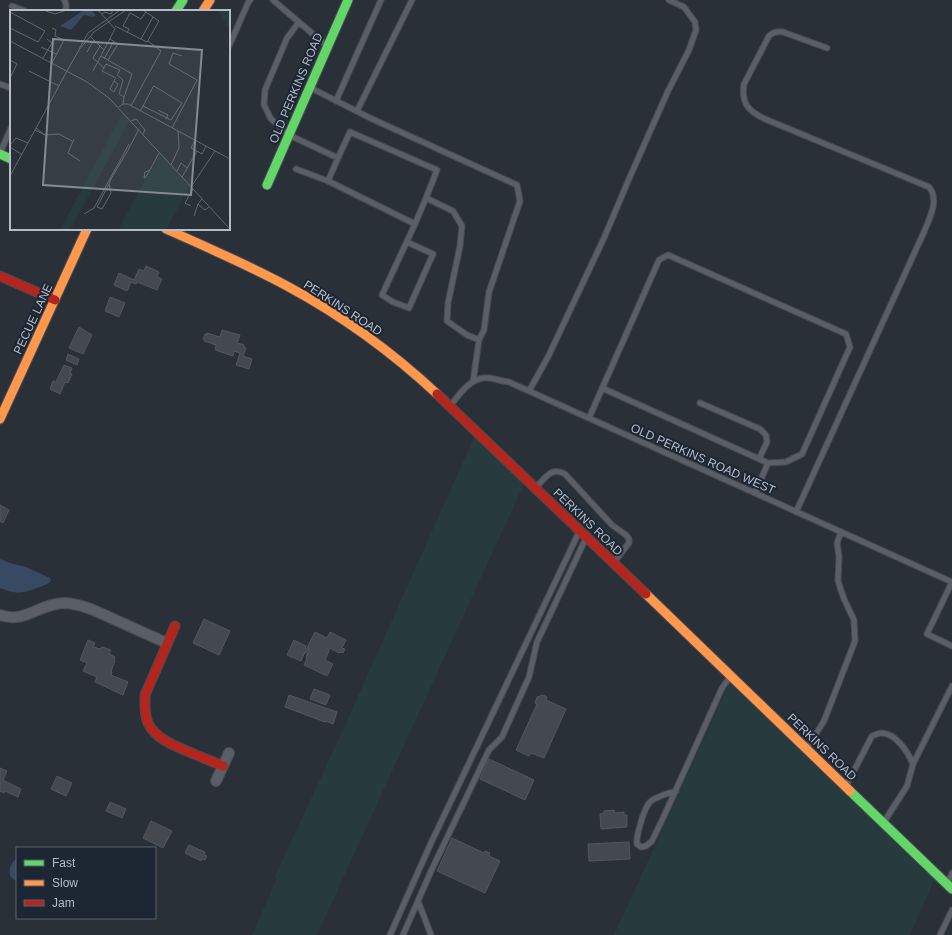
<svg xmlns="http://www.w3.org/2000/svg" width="952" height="935" viewBox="0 0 952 935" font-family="Helvetica,sans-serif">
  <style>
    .green { fill: #273a3e }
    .water { fill: #384963 }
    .building { fill: #444950; stroke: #52575f }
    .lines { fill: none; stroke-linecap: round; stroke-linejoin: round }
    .lane-casing { stroke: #484c53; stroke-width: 7 }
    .street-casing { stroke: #484c53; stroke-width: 12 }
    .fast-casing { stroke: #484c53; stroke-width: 11 }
    .slow-casing { stroke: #484c53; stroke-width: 11 }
    .jam-casing { stroke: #484c53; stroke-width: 11 }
    .lane { stroke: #5a5e66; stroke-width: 5 }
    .street { stroke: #5a5e66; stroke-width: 10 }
    .fast { stroke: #63d668; stroke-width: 9 }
    .slow { stroke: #ff974d; stroke-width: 9 }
    .jam { stroke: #b3261e; stroke-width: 9 }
    .labels { text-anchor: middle; stroke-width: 4; stroke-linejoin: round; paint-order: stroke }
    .street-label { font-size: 12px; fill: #b4bcc9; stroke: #1d2633 }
    .inset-road { fill: none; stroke: #616872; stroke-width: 1 }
    .view { fill: #848b96; fill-opacity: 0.15; stroke: #848b96; stroke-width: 2 }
    .inset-edge { fill: none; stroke: #b4bcc9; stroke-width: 2 }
  </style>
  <rect width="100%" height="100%" fill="#2a3038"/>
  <!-- green -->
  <path class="green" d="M475,435L524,484L317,935H252L277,878L275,876L341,734Z
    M730,682L934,880L910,935H614Z"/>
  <!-- water -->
  <path class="water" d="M0,559L10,563L26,567L50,578L51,581C47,585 42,586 37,588C20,594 16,594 0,588Z
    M17,858V882L10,876C9,867 11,863 17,858Z"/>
  <!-- building -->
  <path class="building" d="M146,266L159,272L157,277L162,279L157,290L137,282L136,284L131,282L127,291L114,285L119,273L134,280L139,269L144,271Z
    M110,297L125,303L119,317L105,311Z
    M79,327L92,335L83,354L69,348Z
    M222,330L240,335L237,343L244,345V347L246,348L243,356L252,359L249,369L236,365L240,353L234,351L233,356L215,350L216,345L204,341L205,340L203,339L205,334L207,335V333L220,337Z
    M68,354L79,359L77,365L66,360Z
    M64,365L72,368L70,373L72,374L68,383L65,382L60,394L50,389L53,381L56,382Z
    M0,505L9,510L3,523L0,521Z
    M204,619L230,631L219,655L193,643Z
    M315,632L327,638L330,632L346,640L342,648L345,649L343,653L340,652L339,653L330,648L325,660L333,664L327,676L304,665L307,658H306L307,654L308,655L309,654L305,652L301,661L287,655L294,640L306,646L305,648L309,650V648H307Z
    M88,640L95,643L93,647L94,648V647L100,649L102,647L111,650L109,654L115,657L114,660L115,661L111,671L112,672L111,675L128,682L123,695L95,682L97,677L83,671L87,663L80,660Z
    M314,689L330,695L326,705L310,699Z
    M289,695L337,712L333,724L325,721V722L285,707Z
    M543,695L547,697L546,700L566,709L544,758L531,753L529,756L516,750L537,704L535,703L537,697Z
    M489,759L534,780L525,800L480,779Z
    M0,768L7,771L3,780L21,789L18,797L5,791L4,793L0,791V792Z
    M57,776L72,783L66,796L51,789Z
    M110,802L126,809L122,818L106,811Z
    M614,810L615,813L624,812V815H627V827L601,829L600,814L604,813V811Z
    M151,821L172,831L163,848L143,838Z
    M452,838L484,853L485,851L490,853L489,856L500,861L485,893L437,871Z
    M629,842L630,859L589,861L588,844Z
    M189,845L205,852L204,855L207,856L205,860L202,859L201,861L185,853Z"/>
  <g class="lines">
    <defs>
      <path id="lane" d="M64,0C67,4 67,7 65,11
        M273,0L327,46
        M12,6L25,11
        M299,22L287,38L265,90L264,105L271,119L289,135L338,158L350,132L437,170L426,198L453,211L462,226L460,246L448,303L447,321L467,335L479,340L473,382
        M229,46L248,3L250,0
        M0,84L11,88
        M311,88L370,118L517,185L520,201L489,292L484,330L479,340
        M336,101L381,0
        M357,111L412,0
        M0,153L11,128
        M338,158L328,181L415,224L426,198
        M296,169L328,181
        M407,242L433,254L409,308L393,302L382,295L415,224
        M529,391L548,357L604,238L629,179L668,91L689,50L696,30L695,22L684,7L669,0
        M700,403L760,429L766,435L767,442L759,459
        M451,405C460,393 472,376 489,378C496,379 502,381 509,382L952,582
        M589,418L659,260L668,255L846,334L850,347L802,454L786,462L768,463L602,388
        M536,487C546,478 551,466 565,474L612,525L626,535L629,539V543L614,562
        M755,493L768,463
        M796,512L924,232C929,219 940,200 929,187L765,119C748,111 741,103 744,84L769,36C773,32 777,31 783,32L827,48
        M952,582L927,634L952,646
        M807,748L824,721L855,641L854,620L844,599L838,581L839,556L837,543L841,532
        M846,786L872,736C875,735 879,733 881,733C896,733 908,752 913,764
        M676,791C669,793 655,797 650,802C644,808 636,836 637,844L641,847L646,846L652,841L665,814L722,688L730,677
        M884,822L907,786L913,764L952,686
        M948,884L952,873
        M418,901L431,935
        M390,935L431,843L579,532
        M403,935L432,869L489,750L502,737L529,677L537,642L586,538
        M940,935L952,910"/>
      <path id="street" d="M0,615C25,624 40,603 65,603C84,604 102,614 120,622C135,629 151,636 167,643
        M216,781L229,753"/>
      <path id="fast" d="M176,11L183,0
        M0,154L11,159
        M267,185L348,0
        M850,791L952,889"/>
      <path id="slow" d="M203,11L210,0
        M166,229C207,247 248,265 287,286C341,315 392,352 437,394
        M0,419L87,229
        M646,594L850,791"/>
      <path id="jam" d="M0,276L55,300
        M437,394L646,594
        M175,626L145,695C145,705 144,714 148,723C156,740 178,747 194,754C204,758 213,762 223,766"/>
    </defs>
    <!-- lane casing -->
    <use href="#lane" class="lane-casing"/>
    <!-- street casing -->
    <use href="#street" class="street-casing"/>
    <!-- fast casing -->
    <use href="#fast" class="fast-casing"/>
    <!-- slow casing -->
    <use href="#slow" class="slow-casing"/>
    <!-- jam casing -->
    <use href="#jam" class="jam-casing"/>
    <!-- lane -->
    <use href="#lane" class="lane"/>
    <!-- street -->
    <use href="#street" class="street"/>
    <!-- fast -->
    <use href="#fast" class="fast"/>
    <!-- slow -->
    <use href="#slow" class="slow"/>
    <!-- jam -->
    <use href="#jam" class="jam"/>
  </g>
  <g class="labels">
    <!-- street labels -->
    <g class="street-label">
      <text transform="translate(296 88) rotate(-67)" y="4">OLD PERKINS ROAD</text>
      <text transform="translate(343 308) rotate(33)" y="4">PERKINS ROAD</text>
      <text transform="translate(33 319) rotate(-65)" y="4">PECUE LANE</text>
      <text transform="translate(703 459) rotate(24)" y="4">OLD PERKINS ROAD WEST</text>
      <text transform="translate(588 522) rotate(44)" y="4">PERKINS ROAD</text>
      <text transform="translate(822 747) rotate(44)" y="4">PERKINS ROAD</text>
    </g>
  </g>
  <!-- overview -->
  <g transform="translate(10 10)">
    <rect width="220" height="220" fill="#2a3038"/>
    <path d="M208,0H220V21ZM113,102L120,110L60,220H50ZM150,143L179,177L156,220H108Z" fill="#273a3e"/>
    <path d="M74,0H81L86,5L83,7L74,5L61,20L50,16Z" fill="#384963"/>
    <path class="inset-road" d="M33,0L45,4L57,0M0,2L35,21L28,32L0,18M92,4L95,2L101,4L103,0M105,16L137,32L149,11L133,0M117,23L119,19L113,16L120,3L131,9L136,2M80,26L94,40M131,29L143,7M0,31L77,72L99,88L220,219M90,36L83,48L94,58L96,54L110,60L107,65L113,70L109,84L114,87L113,94M31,37L46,44M69,39L78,23L110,0M77,42L84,30M91,46L122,64L114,87M33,48L42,33L37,29M94,49L104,31M0,50L7,54L0,68M98,50L108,34L100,29M42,53L54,30L45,26L46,20L42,18M94,58L92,61L106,68M19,61L49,76M57,61L69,40L84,22L116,0M83,61L105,19L88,0M104,71L108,74L104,82L100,79L105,69M121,96L151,41L138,31M109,97L113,94H118L220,149M148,100L158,105L156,109M130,101L133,96L143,77L144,76L172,93L161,110L133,96M121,111L126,109L135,120L133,124M162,118L187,70L159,54L163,43L172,46M25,120L35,125L26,118M35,125L49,124L62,131M64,129L58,143L70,151M185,130L181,138L187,141L192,144L196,136M0,135L6,128L18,133M0,137L11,144M161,155L169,138L168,121M140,160L135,162L134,168L136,167L149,143M167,161L171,153L177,158M0,166L57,61M172,167L187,141M99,174L101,183L92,199L87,197L99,174L101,169L118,140L129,119M181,177L205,141M192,189L188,194L195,200L199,197M181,196L175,193L183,179M74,204L84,198L119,134M184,206L188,194"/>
    <path class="view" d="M43,29L192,40L181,185L33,175Z"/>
    <rect width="220" height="220" class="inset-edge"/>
  </g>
  <!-- legend -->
  <rect x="16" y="847" width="140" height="72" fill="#1d2633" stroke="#59626f"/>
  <rect x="24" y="860" width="20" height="6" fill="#63d668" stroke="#59626f"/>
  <text x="52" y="867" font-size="12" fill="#b4bcc9">Fast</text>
  <rect x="24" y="880" width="20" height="6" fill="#ff974d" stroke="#59626f"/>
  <text x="52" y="887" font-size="12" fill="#b4bcc9">Slow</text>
  <rect x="24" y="900" width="20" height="6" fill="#b3261e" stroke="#59626f"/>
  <text x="52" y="907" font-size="12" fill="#b4bcc9">Jam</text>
</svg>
